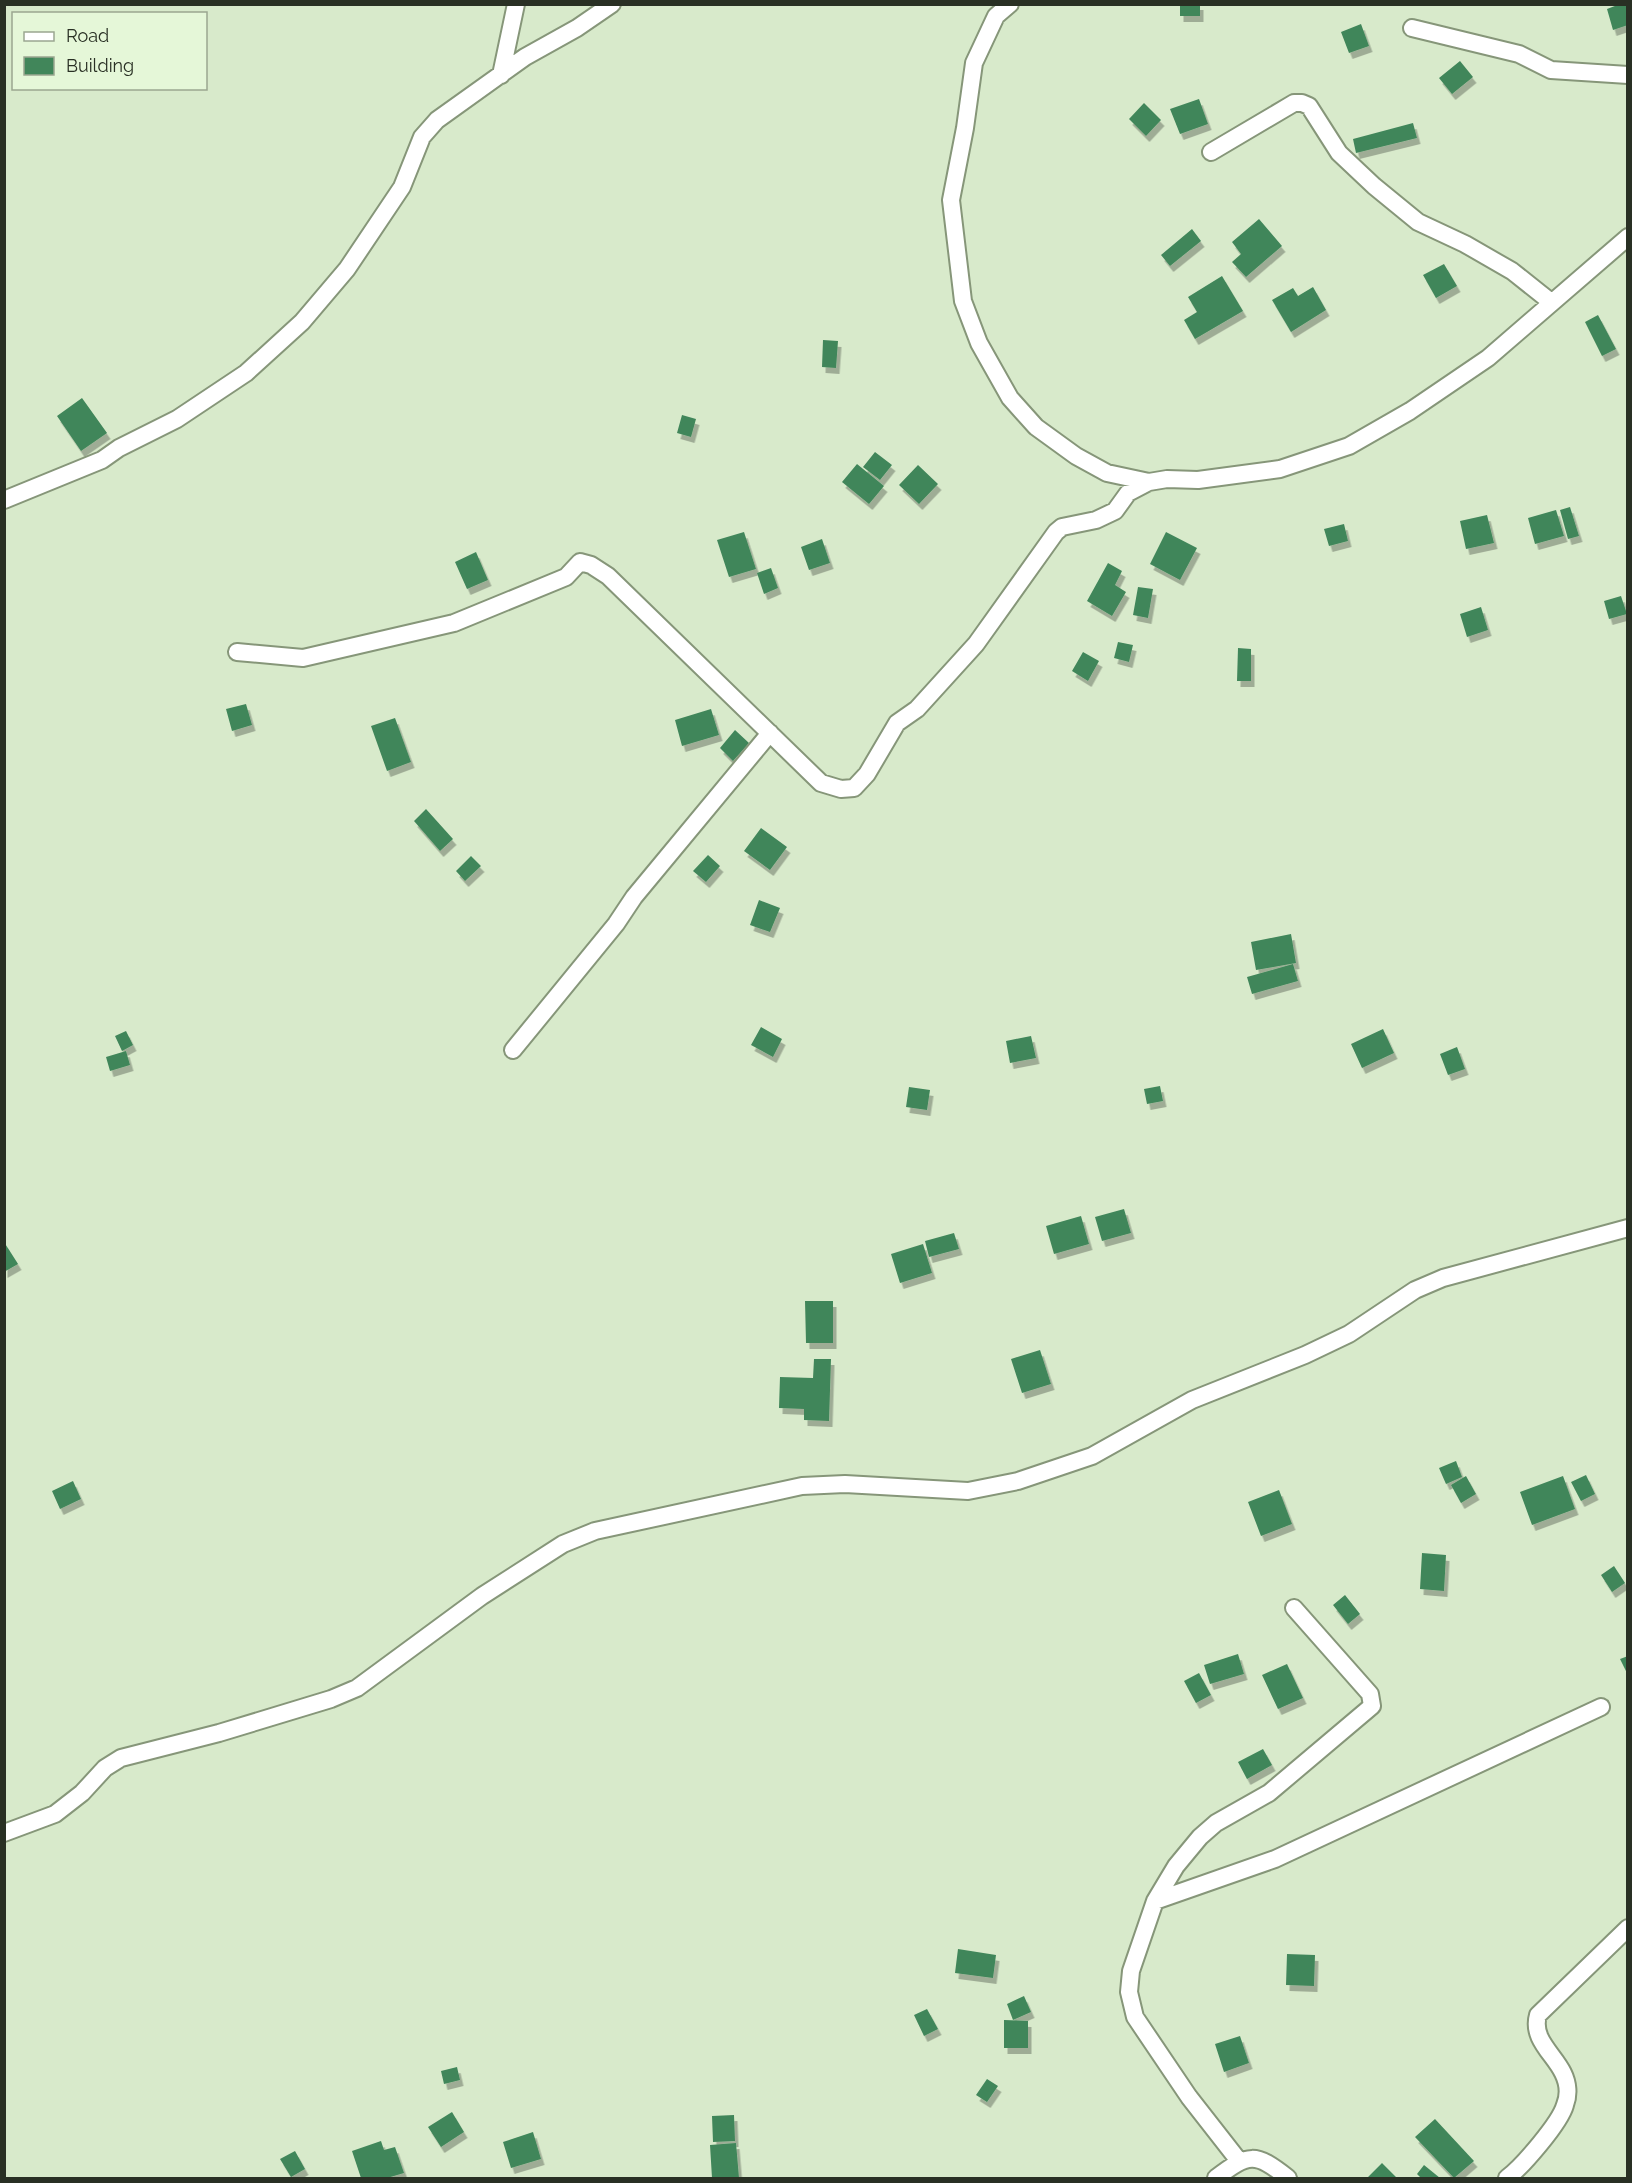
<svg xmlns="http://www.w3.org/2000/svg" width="1632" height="2183" viewBox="0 0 1632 2183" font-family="Raleway,sans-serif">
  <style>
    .building { fill: #41865a; filter: url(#shadow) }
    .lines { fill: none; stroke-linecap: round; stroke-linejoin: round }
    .minor-casing { stroke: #869679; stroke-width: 20 }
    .minor { stroke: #fff; stroke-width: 16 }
  </style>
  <defs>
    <filter id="shadow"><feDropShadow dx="3.5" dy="6" stdDeviation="0" flood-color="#0004"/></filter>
  </defs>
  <rect width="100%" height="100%" fill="#d8eacb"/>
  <!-- building -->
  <path class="building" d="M1180,4H1200V16H1180Z
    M1620,4H1628V25L1613,30L1607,9Z
    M1361,24L1369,46L1349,53L1341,32Z
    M1460,61L1473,77L1452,94L1439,78Z
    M1199,99L1208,124L1180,134L1170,109Z
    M1144,103L1161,120L1146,136L1129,119Z
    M1413,123L1417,138L1356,153L1353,139Z
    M1259,219L1282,246L1246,277L1232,262L1241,254L1232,242Z
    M1192,229L1201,241L1170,266L1161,255Z
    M1444,264L1457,286L1436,298L1423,275Z
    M1222,276L1243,311L1195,339L1184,320L1197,312L1188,297Z
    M1313,287L1326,310L1291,332L1272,300L1293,288L1298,296Z
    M1598,315L1616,349L1602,356L1585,322Z
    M823,340L838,341L836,368L822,367Z
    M82,398L107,433L81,451L57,416Z
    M682,415L696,419L691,437L677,433Z
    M875,452L892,465L880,480L863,467Z
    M857,464L884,486L869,504L842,482Z
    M918,465L938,484L919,504L899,485Z
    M1570,507L1579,536L1568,539L1560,510Z
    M1556,510L1564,536L1535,544L1528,518Z
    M1487,515L1494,543L1466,549L1460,521Z
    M1344,524L1348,541L1329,546L1324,529Z
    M744,532L756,569L729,577L717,540Z
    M1166,532L1197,548L1180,580L1150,564Z
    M822,539L830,563L809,570L801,547Z
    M476,552L488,580L467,589L455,562Z
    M1108,563L1122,571L1115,585L1126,592L1112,616L1087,601Z
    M771,568L778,588L764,594L757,573Z
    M1138,587L1153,589L1148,618L1133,615Z
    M1621,596L1627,614L1609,619L1604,601Z
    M1481,607L1488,630L1467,637L1460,614Z
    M1118,642L1133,645L1129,662L1114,658Z
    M1238,648L1251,649V681H1237Z
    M1083,652L1099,661L1088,681L1072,671Z
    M246,704L252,725L232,731L226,709Z
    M711,709L719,735L682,746L675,720Z
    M395,718L411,762L387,771L371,726Z
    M735,730L749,743L733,761L720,748Z
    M426,809L453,839L440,851L414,821Z
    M761,828L787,847L770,870L744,851Z
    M708,855L720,866L706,882L693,871Z
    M471,856L481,866L465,881L456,871Z
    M759,900L780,908L770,932L750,925Z
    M1291,934L1296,963L1256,970L1251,942Z
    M1293,964L1298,981L1252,994L1247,977Z
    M761,1027L782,1039L773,1057L751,1045Z
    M1383,1029L1394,1053L1362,1068L1351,1044Z
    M126,1031L133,1045L122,1051L115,1036Z
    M1031,1036L1036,1058L1010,1063L1006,1041Z
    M1457,1047L1465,1069L1448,1075L1440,1054Z
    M126,1051L130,1065L110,1071L106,1057Z
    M1160,1086L1163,1101L1147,1104L1144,1089Z
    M909,1087L930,1090L927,1110L906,1107Z
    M1124,1209L1131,1233L1102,1241L1095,1217Z
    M1081,1216L1089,1244L1054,1254L1046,1226Z
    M954,1233L959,1249L929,1257L925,1241Z
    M4,1242L18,1264L4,1272Z
    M923,1244L932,1273L900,1283L891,1254Z
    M805,1301H833V1343H806Z
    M1040,1350L1051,1384L1022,1393L1011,1359Z
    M814,1359H831L829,1421L804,1420V1409L779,1408L780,1377L813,1378Z
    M1456,1461L1462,1477L1446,1484L1439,1468Z
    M1586,1475L1595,1494L1581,1501L1571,1482Z
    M1466,1476L1476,1494L1461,1503L1451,1485Z
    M1563,1476L1575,1509L1532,1525L1520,1492Z
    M73,1481L81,1499L60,1509L52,1491Z
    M1279,1490L1292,1524L1261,1536L1248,1502Z
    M1422,1553L1446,1555L1444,1591L1420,1589Z
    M1614,1566L1625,1583L1612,1592L1601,1575Z
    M1345,1595L1360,1614L1348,1624L1333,1605Z
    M1238,1654L1244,1674L1210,1684L1204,1665Z
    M1628,1656V1675L1620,1659Z
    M1287,1664L1303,1698L1278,1709L1262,1675Z
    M1199,1673L1211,1695L1196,1703L1184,1681Z
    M1263,1749L1272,1765L1247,1779L1238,1762Z
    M958,1949L996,1955L993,1978L955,1973Z
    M1287,1954L1315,1955L1314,1986L1286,1985Z
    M1024,1996L1031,2012L1013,2020L1007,2004Z
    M927,2009L938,2029L924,2036L914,2015Z
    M1004,2020L1028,2021V2048H1004Z
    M1240,2036L1249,2063L1224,2072L1215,2044Z
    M457,2067L460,2080L444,2084L441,2071Z
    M987,2079L998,2086L987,2102L976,2095Z
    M452,2112L464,2132L441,2147L428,2127Z
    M734,2115L735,2141L713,2142L712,2116Z
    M1435,2119L1474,2161L1454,2178L1415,2137Z
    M533,2132L541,2159L511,2168L503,2142Z
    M381,2141L384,2150L395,2147L404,2173L387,2178H361L352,2151Z
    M736,2143L739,2178H712L710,2145Z
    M295,2151L305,2169L291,2177L280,2159Z
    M1382,2163L1397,2178H1367Z
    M1424,2165L1440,2178H1421L1417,2174Z"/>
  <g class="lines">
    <defs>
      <path id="minor" d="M1010,4L996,16L974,63L965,128L951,200L963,301L979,343L1010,398L1036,427L1076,456L1107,473L1149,482
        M1412,28L1519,54L1551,70L1628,75
        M501,75L516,4
        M1211,152L1294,103H1302L1309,106L1339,153L1374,186L1418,222L1465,244L1512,271L1551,302
        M4,500L102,460L119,448L177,419L246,373L302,322L347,269L402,187L422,137L437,120L525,57L577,28L612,4
        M237,652L303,658L454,623L566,577L580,562L591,565L608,576L821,783L841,789L854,788L867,774L897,723L917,709L976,644L1056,532L1062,527L1096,520L1115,511L1128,493L1149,482L1167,479L1198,480L1280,469L1349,446L1410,411L1488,358L1628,237
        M513,1050L616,924L634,897L770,733
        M4,1833L55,1814L82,1793L105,1768L121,1758L219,1733L331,1699L357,1688L482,1596L563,1544L595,1531L802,1486L845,1484L968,1491L1018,1481L1092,1456L1192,1400L1305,1355L1349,1334L1415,1290L1443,1278L1628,1228
        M1155,1901L1275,1859L1601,1707
        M1239,2161L1189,2097L1135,2017L1129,1992L1131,1971L1155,1901L1176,1866L1200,1837L1216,1823L1269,1793L1372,1706L1370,1694L1294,1608
        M1216,2178C1249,2153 1255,2152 1288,2178
        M1507,2178C1522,2167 1560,2123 1565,2105C1569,2095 1568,2083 1563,2073C1554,2054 1531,2039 1538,2015L1628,1928"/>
    </defs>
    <!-- minor casing -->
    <use href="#minor" class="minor-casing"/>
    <!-- minor -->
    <use href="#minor" class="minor"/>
  </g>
  <!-- border -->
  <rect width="1632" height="2183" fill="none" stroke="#293024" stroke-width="12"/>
  <!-- legend -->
  <rect x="12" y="12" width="195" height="78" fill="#e5f7d8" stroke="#9aa790" stroke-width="1.5"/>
  <rect x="24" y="32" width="30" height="9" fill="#ffffff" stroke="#9aa790" stroke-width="1.5"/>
  <text x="66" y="42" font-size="18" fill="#293024">Road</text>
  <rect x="24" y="57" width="30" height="18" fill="#41865a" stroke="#9aa790" stroke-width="1.5"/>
  <text x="66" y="72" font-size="18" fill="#293024">Building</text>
</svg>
